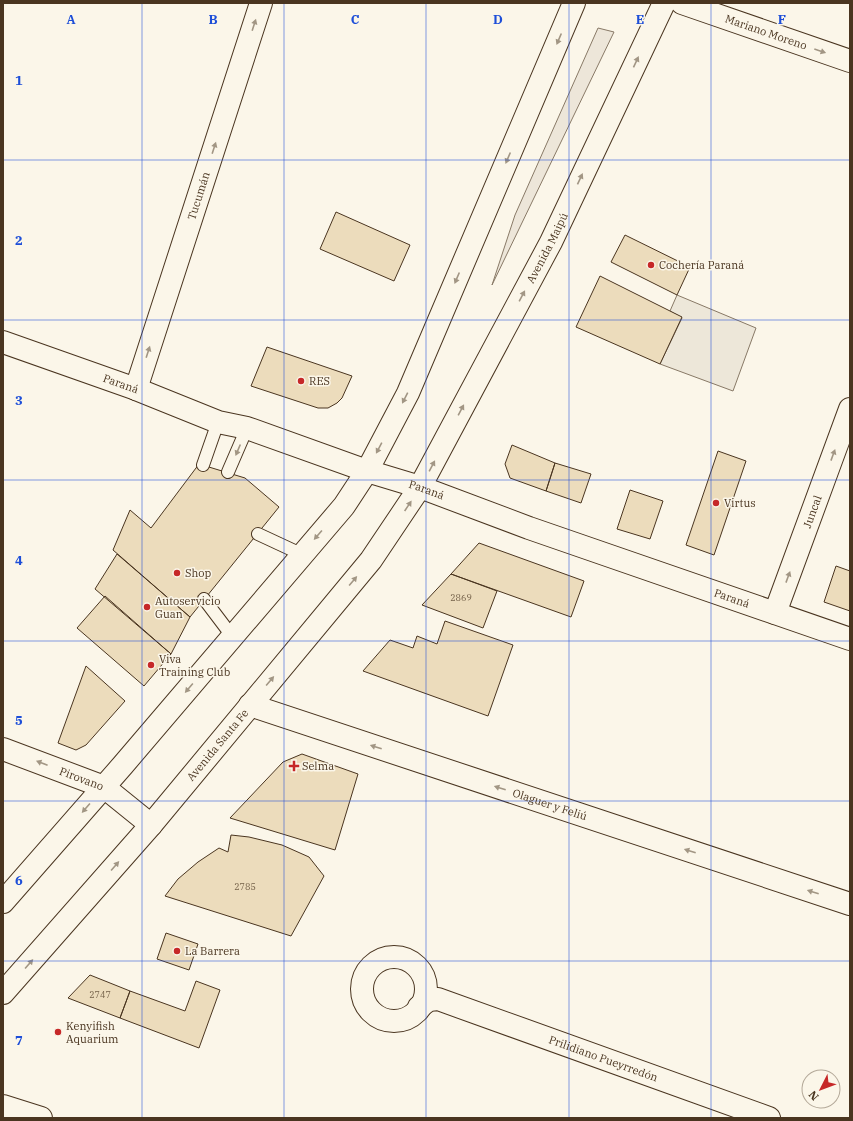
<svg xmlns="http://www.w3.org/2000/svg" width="853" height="1121" viewBox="0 0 853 1121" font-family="'IBM Plex Serif',serif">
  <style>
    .green { fill: #ede6d9; stroke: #887966 }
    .parking { fill: #ede7d9; stroke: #887966 }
    .building { fill: #ecdcbc; stroke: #4a3520 }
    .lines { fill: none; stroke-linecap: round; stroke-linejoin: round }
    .service-casing { stroke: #4a3520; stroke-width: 14 }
    .minor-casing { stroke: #4a3520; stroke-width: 24 }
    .tertiary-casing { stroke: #4a3520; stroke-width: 24 }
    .secondary-casing { stroke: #4a3520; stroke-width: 24 }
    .service { stroke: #fbf6e9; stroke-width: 12 }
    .minor { stroke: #fbf6e9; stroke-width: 22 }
    .tertiary { stroke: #fbf6e9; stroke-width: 22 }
    .secondary { stroke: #fbf6e9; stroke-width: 22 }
    .oneway { fill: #a29684 }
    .grid { fill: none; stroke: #1d4ed8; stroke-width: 1; stroke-opacity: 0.55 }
    .poi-dot { fill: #c62828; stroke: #fbf6e9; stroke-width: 1.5 }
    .labels { text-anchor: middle; stroke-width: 3; stroke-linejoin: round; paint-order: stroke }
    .number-label { font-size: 9px; fill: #725f47 }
    .street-label { font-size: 11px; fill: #4a3520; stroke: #fbf6e9 }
    .poi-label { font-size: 11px; fill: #4a3520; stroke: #fbf6e9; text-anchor: start }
    .grid-label { font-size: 13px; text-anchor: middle; font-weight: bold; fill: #1d4ed8; stroke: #fbf6e9; stroke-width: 3; stroke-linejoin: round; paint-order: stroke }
  </style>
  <rect width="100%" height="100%" fill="#fbf6e9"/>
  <!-- green -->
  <path class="green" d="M598,28L614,32L492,285L515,215Z"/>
  <!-- parking -->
  <path class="parking" d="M677,295L756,328L733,391L660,364L682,318L670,311Z"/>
  <!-- building -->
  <path class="building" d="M336,212L410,245L394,281L320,249Z
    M625,235L690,267L677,295L611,262Z
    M600,276L682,317L660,364L576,327Z
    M267,347L352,376L342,398L337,403L328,408H318L251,386Z
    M512,445L555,463L546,491L510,478L505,464Z
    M718,451L746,461L714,555L686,545Z
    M555,463L591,474L581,503L546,491Z
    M199,464L245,478L279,507L190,617L113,550L130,510L151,528Z
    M630,490L663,501L650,539L617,529Z
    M479,543L584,581L571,617L451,574Z
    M117,554L190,617L171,654L95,589Z
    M836,566L850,571V611L824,602Z
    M451,574L497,591L483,628L422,605Z
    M105,596L171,654L144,686L77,628Z
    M445,621L513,645L488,716L363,671L390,640L413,648L417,636L437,644Z
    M86,666L125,701L86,745L76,750L58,743Z
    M302,754L358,774L335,850L230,818L283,762Z
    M231,835L249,837L282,845L309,857L324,876L291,936L165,896L178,879L198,862L219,848L228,852Z
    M166,933L198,944L189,970L157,959Z
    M90,975L130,991L120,1018L68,998Z
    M196,981L220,990L199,1048L120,1018L130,991L185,1011Z"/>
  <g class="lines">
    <defs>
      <path id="service" d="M203,465L218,422
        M228,472L247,428
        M258,534L301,554
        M204,599L232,636"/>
      <g id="minor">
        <path id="s1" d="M682,3L850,61"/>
        <path id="s2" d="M136,389L261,3"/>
        <path id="s3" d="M775,613L850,409"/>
        <path id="s4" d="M250,705L850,904"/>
        <path id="s5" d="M3,749L104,787L151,825"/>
        <circle cx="394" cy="989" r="32"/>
        <path id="s6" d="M419,1007L429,1000L438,999L769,1118"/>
        <path d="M3,1106L41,1118"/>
      </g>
      <g id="tertiary">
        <path id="s7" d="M3,342L136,389L218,422L247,428L367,471L420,487L529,528L850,639"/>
      </g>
      <g id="secondary">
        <path d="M3,902L123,765L344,506L367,471L408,393L574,3"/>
        <path id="s8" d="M3,993L151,825L371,560L420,487L551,242L664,3"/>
      </g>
    </defs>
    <!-- service casing -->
    <use href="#service" class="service-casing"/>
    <!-- minor casing -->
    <use href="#minor" class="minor-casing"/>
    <!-- tertiary casing -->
    <use href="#tertiary" class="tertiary-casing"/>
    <!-- secondary casing -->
    <use href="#secondary" class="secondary-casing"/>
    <!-- service -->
    <use href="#service" class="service"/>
    <!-- minor -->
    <use href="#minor" class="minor"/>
    <!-- tertiary -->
    <use href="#tertiary" class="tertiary"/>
    <!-- secondary -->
    <use href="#secondary" class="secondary"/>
  </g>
  <!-- one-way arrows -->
  <defs><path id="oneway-solid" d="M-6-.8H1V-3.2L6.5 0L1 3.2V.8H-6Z"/></defs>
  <g class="oneway">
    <use href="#oneway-solid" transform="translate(254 25) rotate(-72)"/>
    <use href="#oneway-solid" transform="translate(559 39) rotate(113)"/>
    <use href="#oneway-solid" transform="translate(820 51) rotate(19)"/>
    <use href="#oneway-solid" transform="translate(636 62) rotate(-65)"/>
    <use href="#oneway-solid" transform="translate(214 148) rotate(-72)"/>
    <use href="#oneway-solid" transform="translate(508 158) rotate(113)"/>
    <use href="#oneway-solid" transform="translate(580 179) rotate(-65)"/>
    <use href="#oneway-solid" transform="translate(457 278) rotate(113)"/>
    <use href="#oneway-solid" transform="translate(522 296) rotate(-62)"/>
    <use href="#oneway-solid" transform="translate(148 352) rotate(-72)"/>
    <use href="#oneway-solid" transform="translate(405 398) rotate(117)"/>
    <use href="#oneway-solid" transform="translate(461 410) rotate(-62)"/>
    <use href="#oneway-solid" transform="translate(379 448) rotate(118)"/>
    <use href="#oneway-solid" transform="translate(238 450) rotate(113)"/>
    <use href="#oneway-solid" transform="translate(833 455) rotate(-70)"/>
    <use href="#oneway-solid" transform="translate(432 466) rotate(-62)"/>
    <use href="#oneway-solid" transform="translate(408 506) rotate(-56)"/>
    <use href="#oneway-solid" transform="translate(318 535) rotate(131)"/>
    <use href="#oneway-solid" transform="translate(788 577) rotate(-70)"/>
    <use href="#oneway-solid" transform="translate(353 581) rotate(-50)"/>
    <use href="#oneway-solid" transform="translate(270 681) rotate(-50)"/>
    <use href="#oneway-solid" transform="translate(189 688) rotate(130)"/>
    <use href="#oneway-solid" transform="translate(376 747) rotate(-162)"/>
    <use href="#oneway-solid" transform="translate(42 763) rotate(-159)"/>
    <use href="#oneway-solid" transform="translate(500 788) rotate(-162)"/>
    <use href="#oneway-solid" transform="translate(86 808) rotate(131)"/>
    <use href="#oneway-solid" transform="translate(690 851) rotate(-162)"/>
    <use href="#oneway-solid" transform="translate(115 866) rotate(-49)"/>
    <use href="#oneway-solid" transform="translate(813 892) rotate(-162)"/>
    <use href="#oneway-solid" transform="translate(29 964) rotate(-49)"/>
  </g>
  <!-- grid -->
  <path class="grid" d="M142,3V1118M284,3V1118M426,3V1118M569,3V1118M711,3V1118M3,160H850M3,320H850M3,480H850M3,641H850M3,801H850M3,961H850"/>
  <!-- markers -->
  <g class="poi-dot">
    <circle cx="651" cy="265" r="4"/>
    <circle cx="301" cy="381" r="4"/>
    <circle cx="716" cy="503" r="4"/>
    <circle cx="177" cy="573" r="4"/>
    <circle cx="147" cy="607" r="4"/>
    <circle cx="151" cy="665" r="4"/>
    <path d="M292 760h4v4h4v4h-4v4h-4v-4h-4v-4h4z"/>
    <circle cx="177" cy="951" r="4"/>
    <circle cx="58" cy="1032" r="4"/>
  </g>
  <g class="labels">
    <!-- number labels -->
    <g class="number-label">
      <text x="461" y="601">2869</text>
      <text x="245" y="890">2785</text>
      <text x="100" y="998">2747</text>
    </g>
    <!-- street labels -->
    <g class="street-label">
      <text dy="4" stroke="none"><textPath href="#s1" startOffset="89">Mariano Moreno</textPath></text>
      <text dy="4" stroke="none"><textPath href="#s2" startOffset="203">Tucumán</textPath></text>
      <text dy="4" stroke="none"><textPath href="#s8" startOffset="927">Avenida Maipú</textPath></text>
      <text dy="4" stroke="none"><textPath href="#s7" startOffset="125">Paraná</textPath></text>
      <text dy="4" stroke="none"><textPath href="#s7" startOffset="449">Paraná</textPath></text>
      <text dy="4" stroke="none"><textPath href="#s3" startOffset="108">Juncal</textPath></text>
      <text dy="4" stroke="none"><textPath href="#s7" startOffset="773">Paraná</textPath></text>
      <text dy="4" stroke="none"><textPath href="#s8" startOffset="328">Avenida Santa Fe</textPath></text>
      <text dy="4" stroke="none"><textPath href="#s5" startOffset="84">Pirovano</textPath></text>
      <text dy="4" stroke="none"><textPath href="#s4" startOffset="316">Olaguer y Feliú</textPath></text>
      <text dy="4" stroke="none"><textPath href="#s6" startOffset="197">Prilidiano Pueyrredón</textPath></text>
    </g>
    <!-- poi labels -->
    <g class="poi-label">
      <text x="659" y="269">Cochería Paraná</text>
      <text x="309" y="385">RES</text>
      <text x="724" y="507">Virtus</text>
      <text x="185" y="577">Shop</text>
      <text x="155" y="605">Autoservicio<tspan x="155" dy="13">Guan</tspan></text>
      <text x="159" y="663">Viva<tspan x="159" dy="13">Training Club</tspan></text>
      <text x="302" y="770">Selma</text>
      <text x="185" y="955">La Barrera</text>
      <text x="66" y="1030">Kenyifish<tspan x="66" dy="13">Aquarium</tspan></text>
    </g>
  </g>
  <g class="grid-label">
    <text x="71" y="24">A</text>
    <text x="213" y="24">B</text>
    <text x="355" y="24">C</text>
    <text x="498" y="24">D</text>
    <text x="640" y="24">E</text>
    <text x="782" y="24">F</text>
    <text x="19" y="85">1</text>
    <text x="19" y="245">2</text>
    <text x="19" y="405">3</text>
    <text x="19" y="565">4</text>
    <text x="19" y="725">5</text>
    <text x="19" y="885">6</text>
    <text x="19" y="1045">7</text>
  </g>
  <!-- border -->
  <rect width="853" height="1121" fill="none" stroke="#4a3520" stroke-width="8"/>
  <!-- north arrow -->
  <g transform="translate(821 1089) rotate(228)"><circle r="19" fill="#fbf6e9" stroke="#b4a999"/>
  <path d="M0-3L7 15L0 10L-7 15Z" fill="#c62828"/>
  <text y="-6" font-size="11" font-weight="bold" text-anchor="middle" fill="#4a3520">N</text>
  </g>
</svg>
